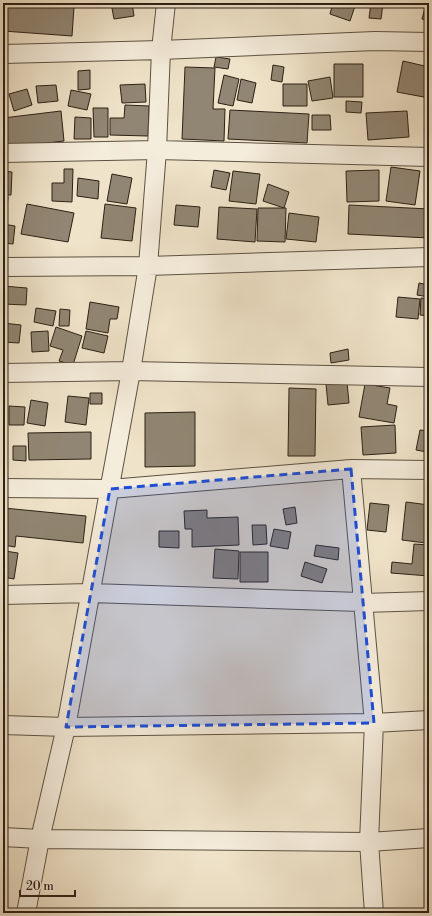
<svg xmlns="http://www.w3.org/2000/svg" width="432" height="916" viewBox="0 0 432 916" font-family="'Libre Bodoni',serif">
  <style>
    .building { fill: #918673; stroke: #2c2115 }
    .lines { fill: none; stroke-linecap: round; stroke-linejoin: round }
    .street-casing { stroke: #5d5242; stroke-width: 20 }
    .street { stroke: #f5eddc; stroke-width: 18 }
    .marked { fill: #1d4ed8; fill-opacity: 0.2; stroke: #1d4ed8; stroke-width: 3; stroke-dasharray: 8 5; stroke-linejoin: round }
  </style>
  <rect width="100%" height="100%" fill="#efe3c9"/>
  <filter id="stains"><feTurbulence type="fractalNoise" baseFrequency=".005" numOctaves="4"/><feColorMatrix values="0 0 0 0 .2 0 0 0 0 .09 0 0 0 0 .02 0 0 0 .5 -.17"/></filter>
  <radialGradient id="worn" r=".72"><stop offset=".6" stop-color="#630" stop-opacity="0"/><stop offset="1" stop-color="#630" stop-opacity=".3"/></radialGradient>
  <!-- building -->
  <path class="building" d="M3,3L74,7L72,36L3,31Z
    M111,3H132L134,16L114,19Z
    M333,3H356L350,21L330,14Z
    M371,3H383L381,19L369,18Z
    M391,3H404V7H391Z
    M425,8L429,9V21L422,19Z
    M216,57L230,59L228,69L214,67Z
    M403,61L429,67V98L397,92Z
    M334,64H363V97H334Z
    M273,65L284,67L282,82L271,80Z
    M185,67L215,68L213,109H225L224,141L182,139Z
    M90,70V89L78,90V71Z
    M224,75L239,79L233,106L218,103Z
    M330,77L333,98L312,101L308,81Z
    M241,79L256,83L252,103L237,100Z
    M145,84L146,102L122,103L120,85Z
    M283,84H307V106H283Z
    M56,85L58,101L38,103L36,86Z
    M27,89L32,105L14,111L9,94Z
    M71,90L91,94L87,110L68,106Z
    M346,101L362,102L361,113L346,112Z
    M125,105L149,106L148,136L110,135V118H124Z
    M93,108H108V137H94Z
    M230,110L309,114L307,143L228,139Z
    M61,111L64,141L7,148L3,118Z
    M407,111L409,137L368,140L366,113Z
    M312,115H330L331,130H312Z
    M75,117L91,118V139H74Z
    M391,167L420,171L415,205L386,201Z
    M64,169H73L72,202L52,201V183H64Z
    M214,170L230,173L226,190L211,187Z
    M379,170V201L347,202L346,171Z
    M3,171L12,172L11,195H3Z
    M233,171L260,174L256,204L229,201Z
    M112,174L132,178L127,204L107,201Z
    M78,178L99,181L98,199L77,196Z
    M268,184L289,192L284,208L263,201Z
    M3,196L8,197L7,207L3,206Z
    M27,204L74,213L68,242L21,234Z
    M105,204L136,208L132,241L101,238Z
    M176,205L200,207L198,227L174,225Z
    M349,205L429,209V238L348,234Z
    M219,207L257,209L255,242L217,239Z
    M258,208H286L285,242L257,241Z
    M289,213L319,217L316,242L286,239Z
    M3,224L15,226L13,244L3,243Z
    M419,283L429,285V297L417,295Z
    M3,286L27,288L26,305L3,304Z
    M398,297L420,299L418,319L396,317Z
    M421,298L429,299V316L420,315Z
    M90,302L119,307L117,319H110L108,333L86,329Z
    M36,308L56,311L53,326L34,322Z
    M60,309L70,310L69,326H59Z
    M3,323L21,325L19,343L3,342Z
    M56,327L82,336L73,365L59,361L63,350L50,346Z
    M48,331L49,351L32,352L31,332Z
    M86,331L108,336L104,353L82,348Z
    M348,349L349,360L331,363L330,353Z
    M347,382L349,403L328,405L326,384Z
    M365,384L390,388L387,404L397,406L394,423L359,417Z
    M289,388L316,389L315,456H288Z
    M90,393H102V404H90Z
    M68,396L89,398L86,425L65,422Z
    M31,400L48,403L45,426L27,423Z
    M9,406L25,407L24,425H9Z
    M195,412V466L145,467V413Z
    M395,425L396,453L363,455L361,427Z
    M420,430L429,431V439L427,452L416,450Z
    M91,432V459L29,460L28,433Z
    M13,446H26V461L13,460Z
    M406,502L429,505V517L426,543L402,540Z
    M370,503L389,505L386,532L367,530Z
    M295,507L297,523L286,525L283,509Z
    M4,508L86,516L83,543L16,536L15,547L3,545Z
    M207,510V518L238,517L239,545L192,547V529H185L184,511Z
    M252,525H266L267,544L253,545Z
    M274,529L291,532L288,549L270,546Z
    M159,531H179V548L159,547Z
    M414,544L429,545L428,552L429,553V576L391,573L392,562L412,564Z
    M316,545L339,548L338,560L314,556Z
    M215,549L239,551L238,579L213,578Z
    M5,551L18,553L14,579L3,577V565Z
    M240,552H268V582H240Z
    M305,562L327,569L322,583L301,576Z"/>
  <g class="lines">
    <defs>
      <path id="street" d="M3,54L161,50L375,41L429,42
        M3,153L157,150L429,157
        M3,267L148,266L429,257
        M3,373L131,371L429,377
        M351,469L374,723L369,842L374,913
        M3,488L110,489L351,469L429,470
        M3,595L91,593L360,602L363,603L429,601
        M3,725L66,727L374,723L429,720
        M3,837L40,839L369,842L429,838
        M26,913L40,839L66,727L131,371L148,266L157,150L161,50L166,3"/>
    </defs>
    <!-- street casing -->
    <use href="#street" class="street-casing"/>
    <!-- street -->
    <use href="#street" class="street"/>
  </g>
  <!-- marked area -->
  <path class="marked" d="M351,469L374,723L66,727L110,489Z"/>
  <!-- margin -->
  <rect width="432" height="916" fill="none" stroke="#efe3c9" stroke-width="16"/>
  <rect x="4" y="4" width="424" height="908" fill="none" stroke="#2c2115" stroke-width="2"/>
  <rect x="8" y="8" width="416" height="900" fill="none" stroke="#2c2115"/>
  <!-- scale -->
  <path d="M20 890v6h55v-6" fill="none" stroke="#2c2115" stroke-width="2"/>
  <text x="26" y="890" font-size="12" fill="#2c2115" stroke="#f5eddc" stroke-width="3" paint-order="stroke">20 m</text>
  <rect width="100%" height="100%" filter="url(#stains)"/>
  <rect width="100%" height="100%" fill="url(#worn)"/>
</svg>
